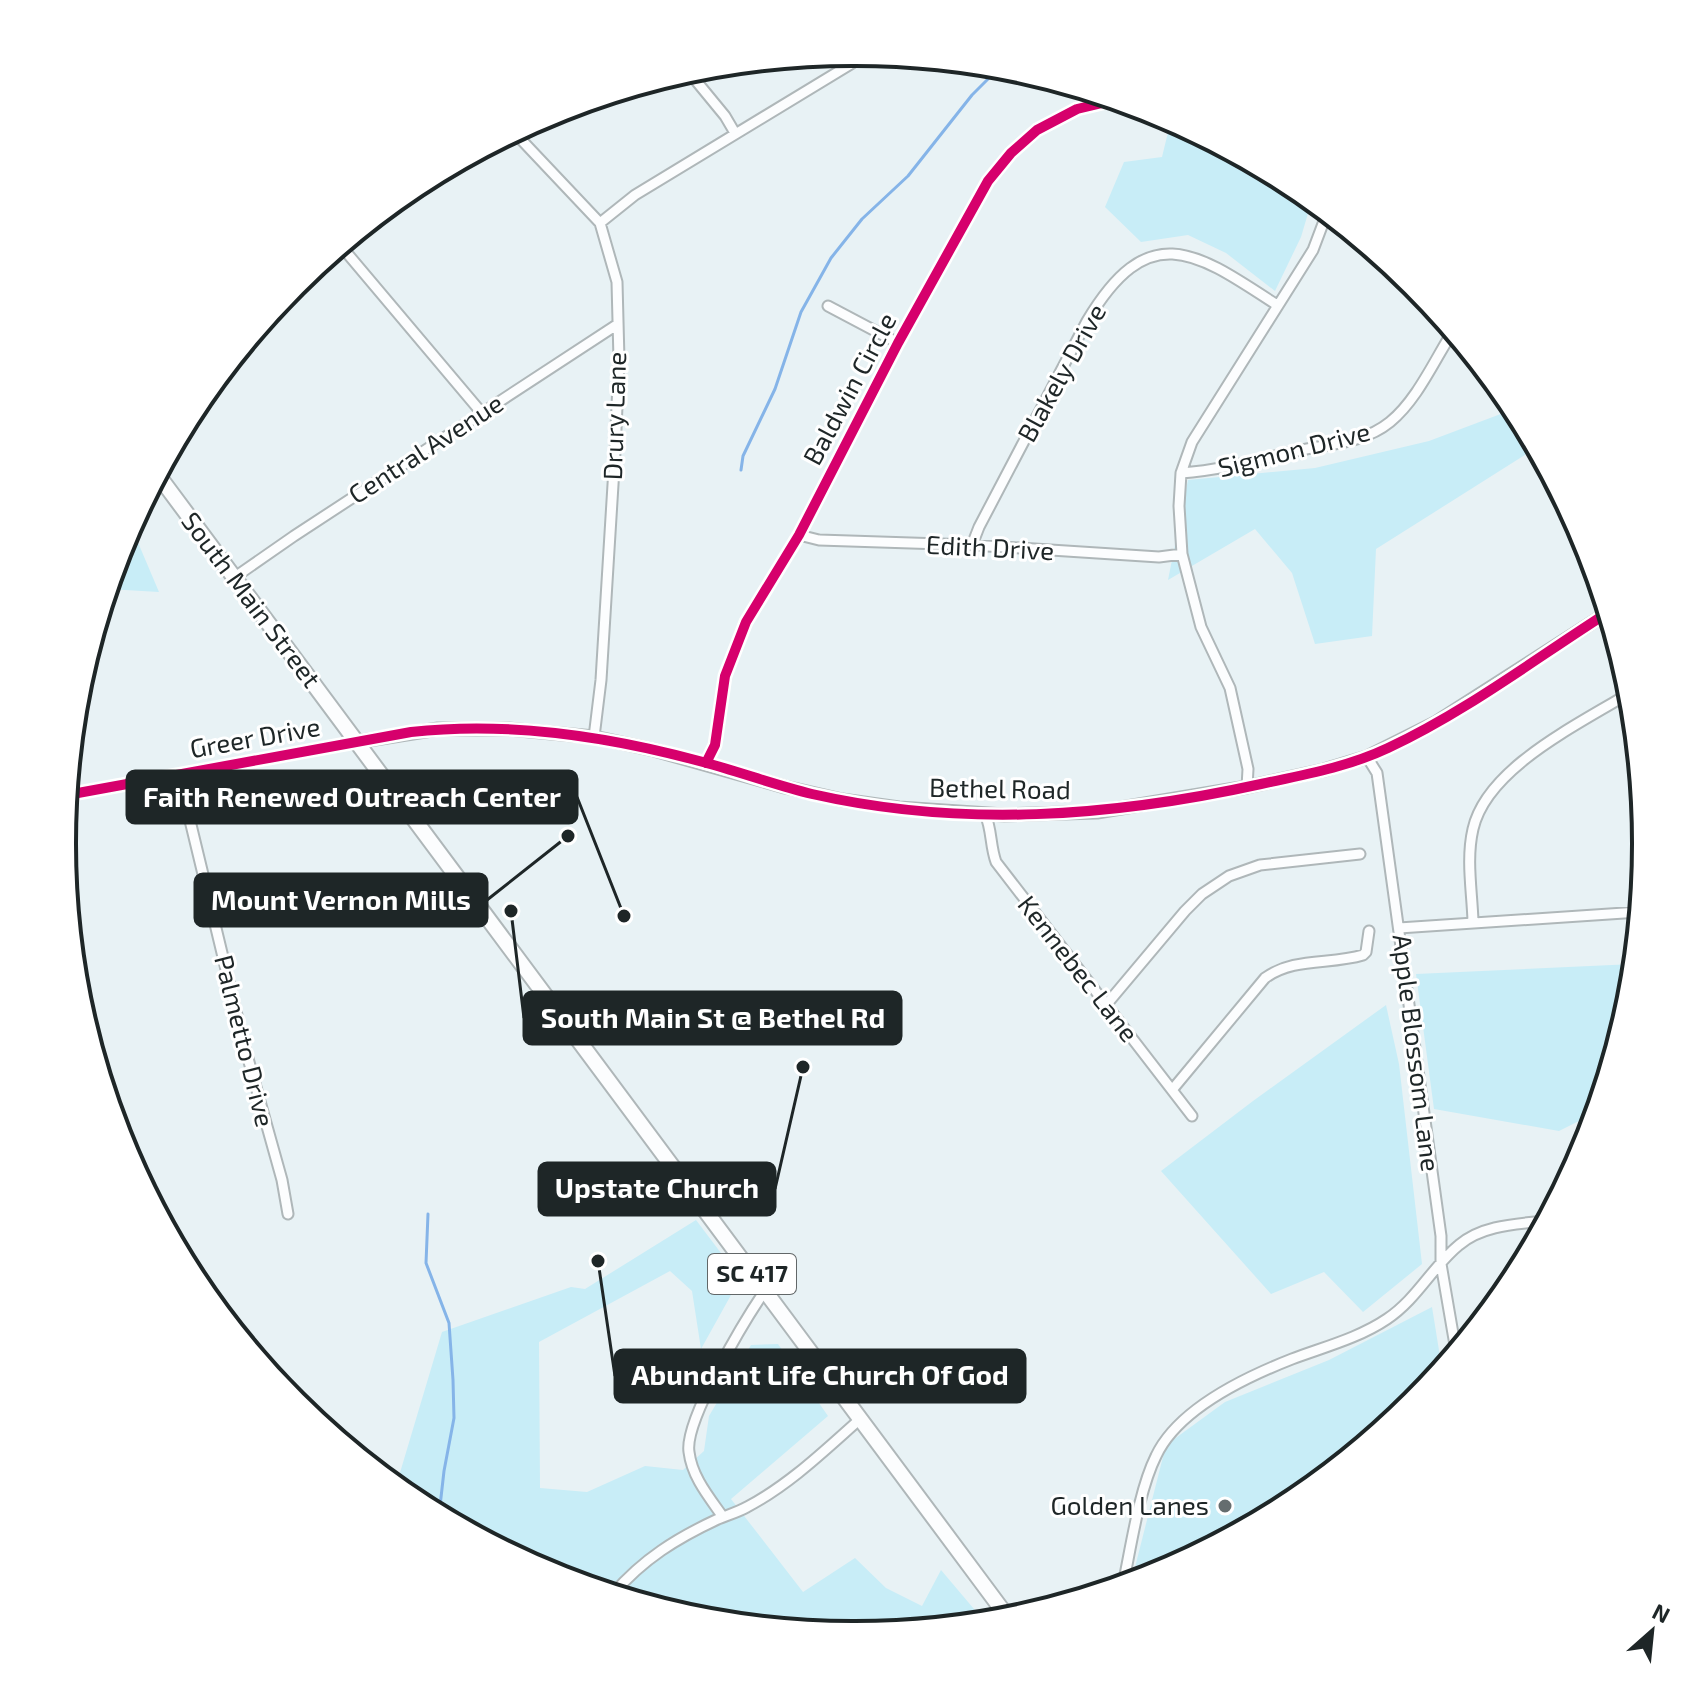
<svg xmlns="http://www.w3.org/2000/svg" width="1708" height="1687" viewBox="0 0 1708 1687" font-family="'Exo 2',sans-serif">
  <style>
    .green { fill: #c8edf7 }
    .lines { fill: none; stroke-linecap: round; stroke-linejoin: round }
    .stream { stroke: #85b4e8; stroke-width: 3 }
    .minor-casing { stroke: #afb7b9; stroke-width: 13 }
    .tertiary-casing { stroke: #afb7b9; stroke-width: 15 }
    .primary-casing { stroke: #afb7b9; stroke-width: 18 }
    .minor { stroke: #fcfdfe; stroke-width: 9 }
    .tertiary { stroke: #fcfdfe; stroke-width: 11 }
    .primary { stroke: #fcfdfe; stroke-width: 14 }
    .cycleway-casing { stroke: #fff; stroke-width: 15 }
    .cycleway { stroke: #d6006c; stroke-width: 10 }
    .poi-dot { fill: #656d6f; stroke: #fff; stroke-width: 3 }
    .labels { text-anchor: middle; stroke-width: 6; stroke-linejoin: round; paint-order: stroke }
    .shield { fill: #fff; stroke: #626768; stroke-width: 2 }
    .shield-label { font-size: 24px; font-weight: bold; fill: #1e2627 }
    .street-label { font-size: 26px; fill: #1e2627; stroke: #fff }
    .poi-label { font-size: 26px; fill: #1e2627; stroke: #fff; text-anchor: end }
    .rim { fill: none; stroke: #1e2627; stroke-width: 4 }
    .leader { fill: none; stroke: #1e2627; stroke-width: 3 }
    .callout-dot { fill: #1e2627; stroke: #fff; stroke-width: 3 }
    .callout { fill: #1e2627; stroke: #1e2627; stroke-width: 3 }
    .callout-label { font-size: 28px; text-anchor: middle; font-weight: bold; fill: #fff }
  </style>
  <rect width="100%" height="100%" fill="#e8f2f5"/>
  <!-- green -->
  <path class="green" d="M1171,120L1294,186L1312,200L1301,237L1275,291L1226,253L1188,235L1141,242L1105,207L1124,162L1162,157Z
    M1513,406L1536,448L1376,549L1372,636L1315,644L1292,573L1255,529L1168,580L1188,480L1315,468L1429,441L1506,412Z
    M131,526L159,592L108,589L123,540Z
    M1634,964L1630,998L1595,1113L1559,1131L1434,1109L1416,974Z
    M1386,1005L1399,1064L1422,1264L1363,1312L1324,1272L1271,1294L1161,1171L1253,1101Z
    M696,1220L727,1261L731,1295L701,1349L692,1291L670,1271L539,1342L540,1488L587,1492L645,1466L683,1470L704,1451L709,1416L751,1345L778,1344L828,1416L731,1499L803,1592L855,1558L886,1588L922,1606L941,1570L985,1622L854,1635L699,1620L551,1575L414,1501L396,1486L442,1332L571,1287L585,1289Z
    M1432,1307L1442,1369L1413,1403L1293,1502L1156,1575L1131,1583L1166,1445L1225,1402L1329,1360Z"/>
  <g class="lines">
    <!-- stream -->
    <path class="stream" d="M741,470L743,456L775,389L801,312L831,258L862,219L908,176L972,95L1001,66
      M428,1214L426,1263L449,1323L453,1380L454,1418L444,1471L439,1515"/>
    <defs>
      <path id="minor" d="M688,71L725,116L735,133
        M514,132L600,223L617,282L619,360L615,452L601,680L594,737
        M600,223L635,195L869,53
        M341,246L481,412
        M828,306L898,343
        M1181,473C1221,470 1257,460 1296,451C1327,444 1363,444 1390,422C1417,400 1434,361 1453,331
        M799,535L819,540L972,545L1159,557L1182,554
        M972,545L979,527L1087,321C1149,217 1196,252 1277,305
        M235,577L294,536L618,324
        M1367,757L1377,773L1441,1236V1264L1456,1351
        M706,763L715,745L725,676L746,622L799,535L898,343L988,181L1011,153L1037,130L1077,109L1115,100
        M179,775L244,1044L282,1180L288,1214
        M1247,787L1248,769L1230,688L1201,627L1182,554L1179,506L1181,473L1192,442L1313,250L1327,213
        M67,795L356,742
        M985,814C992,829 990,846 996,862L1192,1116
        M1637,912L1639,854L1645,845
        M1473,921C1472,891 1466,859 1473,829C1487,767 1580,724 1631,692
        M1399,928L1639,912
        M1106,1005L1185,911L1202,894L1229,876L1260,865L1360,854
        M1172,1090L1265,978C1294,957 1330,965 1363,955L1366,952L1369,931
        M723,1517C709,1497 692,1477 689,1452C684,1421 745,1320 764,1292
        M1123,1585C1131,1547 1139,1490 1156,1456C1178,1409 1246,1377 1292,1359C1324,1347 1359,1338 1387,1319C1417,1299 1432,1267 1459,1245C1482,1225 1517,1224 1545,1221
        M613,1594C643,1559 677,1538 718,1519C728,1515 738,1512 747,1507C789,1485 824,1451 859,1420"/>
      <path id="tertiary" d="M356,742L438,729H508L594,737L654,750L785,787L842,800L899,808L1004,815L1097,812L1247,787L1324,770L1367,757L1435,723L1607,613"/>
      <path id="primary" d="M158,475L1009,1619"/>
    </defs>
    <!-- minor casing -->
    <use href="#minor" class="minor-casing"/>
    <!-- tertiary casing -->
    <use href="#tertiary" class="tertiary-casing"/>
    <!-- primary casing -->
    <use href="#primary" class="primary-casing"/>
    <!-- minor -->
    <use href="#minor" class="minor"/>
    <!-- tertiary -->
    <use href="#tertiary" class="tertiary"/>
    <!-- primary -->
    <use href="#primary" class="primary"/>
    <defs>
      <path id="cycleway" d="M706,763L715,745L725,676L746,622L799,535L898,343L988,181L1011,153L1037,130L1077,109L1115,100
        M67,795L411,732C509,721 608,736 703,762C740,772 775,785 812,794C962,828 1111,817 1261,784C1303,775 1348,767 1388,748C1465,712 1535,659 1607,613"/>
    </defs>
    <!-- cycleway casing -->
    <use href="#cycleway" class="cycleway-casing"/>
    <!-- cycleway -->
    <use href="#cycleway" class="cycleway"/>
  </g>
  <!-- markers -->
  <circle class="poi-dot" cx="1225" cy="1506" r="8"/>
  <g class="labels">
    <!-- shield labels -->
    <rect class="shield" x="708" y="1254" width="88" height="40" rx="6"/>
    <g class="shield-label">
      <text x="752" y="1282">SC 417</text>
    </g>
    <!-- street labels -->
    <g class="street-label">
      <text transform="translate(1062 373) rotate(-61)" y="9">Blakely Drive</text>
      <text transform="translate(850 389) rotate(-62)" y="9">Baldwin Circle</text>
      <text transform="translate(615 416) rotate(-88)" y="9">Drury Lane</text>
      <text transform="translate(426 449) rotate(-33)" y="9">Central Avenue</text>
      <text transform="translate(1294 450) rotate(-14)" y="9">Sigmon Drive</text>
      <text transform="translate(990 548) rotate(3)" y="9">Edith Drive</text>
      <text transform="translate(251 600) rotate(53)" y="9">South Main Street</text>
      <text transform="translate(255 738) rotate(-10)" y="9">Greer Drive</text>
      <text transform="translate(1000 789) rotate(1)" y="9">Bethel Road</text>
      <text transform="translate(1078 969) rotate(52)" y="9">Kennebec Lane</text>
      <text transform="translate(244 1041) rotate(76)" y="9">Palmetto Drive</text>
      <text transform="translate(1416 1053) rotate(83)" y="9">Apple Blossom Lane</text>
    </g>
    <!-- poi labels -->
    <g class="poi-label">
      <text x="1209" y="1515">Golden Lanes</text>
    </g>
  </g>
  <!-- crop -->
  <path d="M0 0H1708V1687H0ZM853 66H855A777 777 0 0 1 1632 843V844A777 777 0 0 1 855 1621H853A777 777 0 0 1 76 844V843A777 777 0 0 1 853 66Z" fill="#fff" fill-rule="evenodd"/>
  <path class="rim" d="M853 66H855A777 777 0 0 1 1632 843V844A777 777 0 0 1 855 1621H853A777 777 0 0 1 76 844V843A777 777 0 0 1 853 66Z"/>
  <!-- callouts -->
  <path class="leader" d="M624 916L577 797M568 836L487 900M511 911L524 1018M803 1067L775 1189M598 1261L615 1376"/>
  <g class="callout-dot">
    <circle cx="624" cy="916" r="8"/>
    <circle cx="568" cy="836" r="8"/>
    <circle cx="511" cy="911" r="8"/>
    <circle cx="803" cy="1067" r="8"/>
    <circle cx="598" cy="1261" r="8"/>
  </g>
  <g class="callout">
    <rect x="127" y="771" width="450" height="52" rx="8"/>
    <rect x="195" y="874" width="292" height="52" rx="8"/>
    <rect x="524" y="992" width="377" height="52" rx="8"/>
    <rect x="539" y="1163" width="236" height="52" rx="8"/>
    <rect x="615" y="1350" width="410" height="52" rx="8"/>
  </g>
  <g class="callout-label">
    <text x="352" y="807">Faith Renewed Outreach Center</text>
    <text x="341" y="910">Mount Vernon Mills</text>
    <text x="713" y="1028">South Main St @ Bethel Rd</text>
    <text x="657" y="1198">Upstate Church</text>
    <text x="820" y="1385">Abundant Life Church Of God</text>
  </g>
  <!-- north arrow -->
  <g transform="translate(1652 1631) rotate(27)" stroke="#ffffff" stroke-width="6" paint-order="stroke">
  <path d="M0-6L14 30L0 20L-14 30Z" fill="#1e2627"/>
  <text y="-12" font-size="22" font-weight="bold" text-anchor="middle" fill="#1e2627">N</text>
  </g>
</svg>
